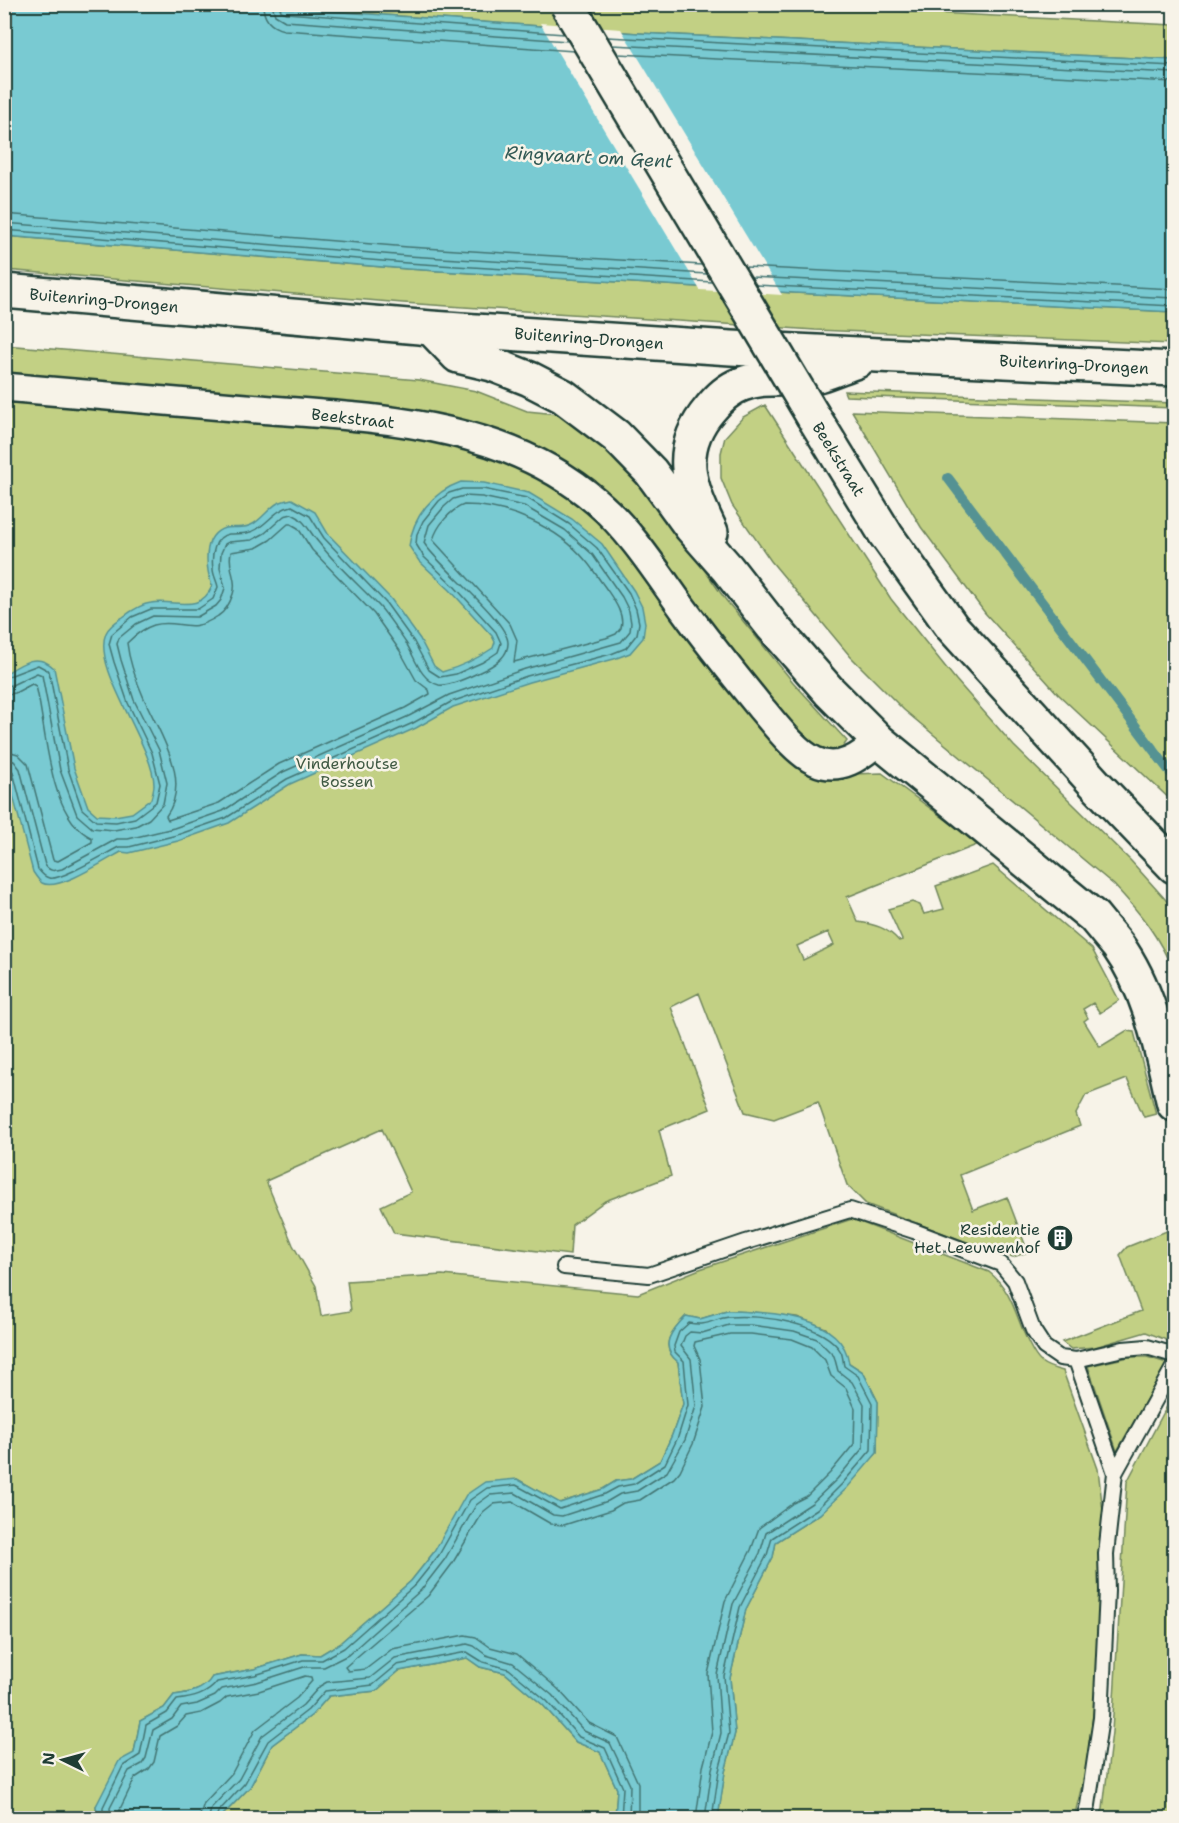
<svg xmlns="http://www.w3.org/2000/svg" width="1179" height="1823" viewBox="0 0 1179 1823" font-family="'Shantell Sans',sans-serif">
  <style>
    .green { fill: #c2d084; stroke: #70865c; stroke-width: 1.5; fill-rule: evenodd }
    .water { fill: #79cad2; stroke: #559293; stroke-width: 1.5 }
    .pier { fill: #f7f3e8 }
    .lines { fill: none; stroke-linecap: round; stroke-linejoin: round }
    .shore { stroke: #437573; stroke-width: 1.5 }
    .stream { stroke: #559293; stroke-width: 10 }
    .service-casing { stroke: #1f3d34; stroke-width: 18 }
    .minor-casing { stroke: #1f3d34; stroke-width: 32 }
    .tertiary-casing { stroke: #1f3d34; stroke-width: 38 }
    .trunk-casing { stroke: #1f3d34; stroke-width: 38 }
    .service { stroke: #f7f3e8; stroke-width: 14 }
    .minor { stroke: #f7f3e8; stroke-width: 27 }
    .tertiary { stroke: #f7f3e8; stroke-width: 33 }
    .trunk { stroke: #f7f3e8; stroke-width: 33 }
    .tertiary-bridge-casing { stroke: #1f3d34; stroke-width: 38; stroke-linecap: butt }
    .tertiary-bridge { stroke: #f7f3e8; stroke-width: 33 }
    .labels { text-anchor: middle; stroke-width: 5; stroke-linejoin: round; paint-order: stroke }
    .street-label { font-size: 16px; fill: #1f3d34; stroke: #f7f3e8 }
    .park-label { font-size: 16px; fill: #405a44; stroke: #f7f3e8 }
    .poi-label { font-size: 16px; fill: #1f3d34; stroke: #f7f3e8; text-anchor: end }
    .water-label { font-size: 18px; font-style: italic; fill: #315954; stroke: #f7f3e8 }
  </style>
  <rect width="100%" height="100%" fill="#f7f3e8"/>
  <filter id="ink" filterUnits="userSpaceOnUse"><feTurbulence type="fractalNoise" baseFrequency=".0167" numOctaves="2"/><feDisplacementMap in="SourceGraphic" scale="12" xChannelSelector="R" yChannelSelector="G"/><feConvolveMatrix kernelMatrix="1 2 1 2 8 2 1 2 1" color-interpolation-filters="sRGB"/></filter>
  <g filter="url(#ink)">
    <!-- green -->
    <path class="green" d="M754,4L1174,25V60L638,33L245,5Z
      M4,236L407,269L794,293L1174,312V344L815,330L403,303L5,270Z
      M4,345L419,380L476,391L527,411L567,415L632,468L725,599L793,682L847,741L838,754L824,753L799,735L531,447L5,376Z
      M844,391L1174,403V408L846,396Z
      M4,402L321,423L455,443L528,465L588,508L644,575L824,775L882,773L979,844L847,897L858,922C874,924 888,928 899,941L902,940L888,909L912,902L920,905L924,914L944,909L936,886L993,865L1092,949L1119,1000L1100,1013L1093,1003L1083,1009L1088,1018L1084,1021L1100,1047L1126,1031L1134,1032L1156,1114L1144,1117L1127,1079L1086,1095L1076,1114L1080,1126L960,1175L973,1210L1007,1197L1028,1252L1013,1257L972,1244L866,1204L847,1185L818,1102L774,1119L745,1112L699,993L671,1007L710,1109L659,1130L671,1176L605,1201L572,1225L570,1255L394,1233L381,1206L411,1192L382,1129L266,1181L293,1245L316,1286L321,1316L351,1311L347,1281L442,1275L638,1294L700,1269L852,1219L989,1272C1012,1290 1016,1317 1028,1342C1031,1348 1035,1357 1041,1362C1047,1367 1055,1369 1063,1371L1098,1469L1104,1520L1097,1683L1086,1769L1074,1818H718L725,1772L735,1733L730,1678L746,1609L773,1557L776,1542L820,1514L877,1453L878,1402L863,1372L849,1363L826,1328L797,1317L752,1312L727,1311L700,1319L686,1316C672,1330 658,1346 678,1362L683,1404L672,1435L660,1461L631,1479L616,1481L603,1489L559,1503L517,1479L434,1552L411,1581L340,1643L320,1655L302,1654L254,1669L212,1677C204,1691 189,1693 174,1695L164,1708L140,1721L134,1753L96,1806L98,1818H5ZM828,932L834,945L803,960L797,946Z
      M765,405L891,599L956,680L1014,746L1131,861L1174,909V973C1159,936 1141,914 1114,885L904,710L850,656L771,561L732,505L721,478V453L725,437L743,417Z
      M852,411L1174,423V803L1058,694L985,613L921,527Z
      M1174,1228V1343L1146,1332L1095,1347L1071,1349L1062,1342L1141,1311L1120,1255L1127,1247Z
      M1129,1357H1147L1167,1363L1117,1451L1088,1366Z
      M1174,1393V1818H1099L1103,1809L1112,1732L1127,1482Z
      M467,1658L480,1667L505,1673L543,1705L576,1742L600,1752L617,1789L615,1818H589L586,1816L582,1818H220L250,1787L272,1745L312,1715L329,1696L376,1691L399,1671Z"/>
    <!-- water -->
    <path class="water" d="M4,5H245L638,33L1174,60V312L794,293L407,269L5,236Z
      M461,482L484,483L529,493L572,519L602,544L634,591L642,607L645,623L643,638L630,653L614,659L529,682L453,707L416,728L290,784L229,823L178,841L129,853L121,852C106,860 58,892 42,883C39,881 35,875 33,872L5,765V674C22,663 37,652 54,668L74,768L88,807L97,815L115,816L132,813L151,799C152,795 154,789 154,785C154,746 91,668 106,633C109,626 117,621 123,617C131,611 142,604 151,603C175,599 201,614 212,586C206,569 201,535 225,528C235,526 243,530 253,524C262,519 269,508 278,503C282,501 288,500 292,499L315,512L328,534L391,599L420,639L434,666L442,672C460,667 477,659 493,648L495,642L492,636L450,590L419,561L409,546C413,516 433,492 461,482Z
      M727,1311C766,1312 842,1313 849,1363L863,1372L878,1402L877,1453L847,1488L820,1514L776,1542L773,1557L746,1609L730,1678L735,1733L725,1772L718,1818H615L617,1789L600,1752L576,1742L543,1705L505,1673L480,1667L467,1658L399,1671L376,1691L329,1696L312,1715L272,1745L250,1787L220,1818H98L96,1806L119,1761L134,1753L140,1721L164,1708L174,1695C189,1693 204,1691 212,1677L254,1669L302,1654L320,1655L340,1643L411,1581L434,1552L466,1495L485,1482L517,1479L560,1503L603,1489L616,1481L631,1479L660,1461L672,1435L683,1404L678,1362C658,1346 672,1330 686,1316L700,1319Z"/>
    <!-- pier -->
    <path class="pier" d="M540,23L621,29L782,295L700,290Z"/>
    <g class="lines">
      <!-- shore -->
      <path class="shore" d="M263,4C263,18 270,27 284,30L574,51
        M272,4L275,15L285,21L568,41
        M279,4L281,11L286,13L564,34
        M607,37L1174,66
        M612,45L1174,73
        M618,54L1174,82
        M4,214L408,247L702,265
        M4,223L408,256L707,274
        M4,230L407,263L712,282
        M745,267L1174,289
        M751,277L1174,298
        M755,285L1174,306
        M464,505C507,505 558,527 586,561C593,569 598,578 605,587C613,599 625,614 621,628L616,634L606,638L514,662L517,640L510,624L433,540C437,526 450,510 464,505Z
        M288,524H291L298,528L312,550L374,614L400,651L416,680L429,690L430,694L405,708L279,764L219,803L168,820L166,816C193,779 158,732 143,696C136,680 129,661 127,643C134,636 144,628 154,625C180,618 188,636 218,616C226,611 230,603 233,594C238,579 227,568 231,552L256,548L270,540Z
        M4,678L38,665L49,671L68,769L82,809L96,821L116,822L135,818L156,802L160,784L152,753L128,703L114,662L109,644L112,634L132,617L151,609H198L213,599L218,587C217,581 213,575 213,569C211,556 214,536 229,534C240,533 247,535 257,529C270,521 276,509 292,506L310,516L324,538L386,603L414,642L429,670L440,677L456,674L483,662L498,652L501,643L496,632L454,586L424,557L416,544L417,534L423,521L439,501L449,493L462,489H483L527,498L569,524L597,548L629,593L636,609L639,623L637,634L626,648L611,654L527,676L451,702L413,723L287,779L226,818L177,835L129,847H119C106,853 61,881 49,878C44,877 41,873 38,869L13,772L10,768L4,767
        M4,686L12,685L37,673L42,675L60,770L77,815L92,828L114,830L136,826L149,819L163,804L167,783L159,750L134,700L121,660L117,644L119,638L136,624L153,616L197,617L216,606L221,600L225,588L220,568L221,553L225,544L229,542L252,540L265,533L284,516L292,514C306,520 309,532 319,543C337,566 359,585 379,606C389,617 397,630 406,643C415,657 420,680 439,685C450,687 476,674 486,669C497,663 508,656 508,643C508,620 438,566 424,543L429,525L444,507L453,499L464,496L482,497L524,506L565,530L592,554L622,597L629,611L631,623L630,631L621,642L525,669L449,695L409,716L283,772L223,811L174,828L128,839H117L62,869C54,871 50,872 45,865L20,769L14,761L4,760
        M4,695L15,693L32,684L36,686C47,728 47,817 92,838V842L58,861L53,860L28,764L18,754L4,750
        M103,1818V1807L123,1766L140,1755L146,1725L167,1713L177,1700C193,1698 207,1695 217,1682L255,1675L303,1660H322L344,1648L415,1585L439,1555L470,1500L487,1488L516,1485L560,1509L605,1494L618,1487L634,1484L665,1464L678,1437L688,1405L684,1361L675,1352L674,1346L679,1332L689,1323C708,1327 712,1319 729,1317C759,1314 825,1323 841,1352C843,1356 843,1362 844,1366L858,1376L872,1403L871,1450L842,1484L817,1509L772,1538L767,1555L740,1607L724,1676L729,1733L719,1771L712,1818
        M111,1818L110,1808L129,1771L142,1764L146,1758L153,1730L172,1719L181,1707L197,1704L215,1696L222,1689L257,1682L304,1667H324L348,1655L421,1590L445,1559L476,1505L490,1495L515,1493L553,1515L562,1516L608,1501L620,1494L637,1491L667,1472L685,1440L696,1406L691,1359L681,1346L685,1336L690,1332L702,1333L729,1325H751L794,1331L817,1339L834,1356L838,1371L852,1382L864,1404L863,1448L837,1479L812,1503L766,1533L760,1553L733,1604L717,1675L721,1733L712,1769L705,1818
        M120,1818V1809L135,1778L149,1769L154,1762L160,1736L177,1726L186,1716L201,1713L220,1703L227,1697L259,1691L305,1676L311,1677L312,1681L297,1698L255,1730L232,1773L204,1803L199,1818
        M209,1818L211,1808L239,1779L262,1736L303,1705L320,1686L327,1682L370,1678L395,1658L467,1644L474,1646L486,1655L513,1663L552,1695L584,1731L610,1743L630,1785L629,1818
        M216,1818L218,1812L245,1783L268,1741L308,1710L325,1691L373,1685L397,1665L467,1652L483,1662L509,1669L547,1701L579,1737L605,1748L623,1788L621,1818
        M638,1818V1783L617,1737L589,1723L558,1689L517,1654L490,1647L476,1637L465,1635L392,1649L366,1669L348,1671L345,1667L428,1596L452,1564L483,1512L493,1504L513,1502L551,1524L564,1525L611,1510L623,1503L640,1500L674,1478L680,1471L693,1444L705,1407L700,1359L694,1346L695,1342L730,1334H751L792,1339L812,1347L825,1360L831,1376L846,1388L855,1408L854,1444L830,1473L807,1496L793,1503L759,1528L751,1550L725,1601L708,1674L712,1732L703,1767L696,1818"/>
      <!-- stream -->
      <path class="stream" d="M948,478L1174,777"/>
      <defs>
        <path id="service" d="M564,1267L649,1275L746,1242L850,1210L914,1231L1001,1264L1015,1281L1033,1330L1044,1347L1060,1358L1076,1360L1123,1349L1147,1347L1174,1355
          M1076,1360L1115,1473L1106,1554L1107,1591L1101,1718L1088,1805L1084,1818
          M1115,1473L1174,1366"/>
        <path id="minor" d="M4,387C85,394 165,401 246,408C366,418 500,418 597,502C632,532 657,573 684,610C708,643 734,675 760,707C774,723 795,752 815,761C840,773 861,756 879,741"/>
        <path id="tertiary" d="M813,416L886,535L952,627L1098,787L1174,866"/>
        <path id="trunk" d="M4,291L431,328L731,348L1174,369
          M431,328L458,356L492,364L530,379L563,396L616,436L651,472L691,527L727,568L773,627L829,691L879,741L1094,917C1102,927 1110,936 1118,946C1151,992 1161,1050 1174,1104
          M711,532C690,488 674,451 710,409C719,398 728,389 742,384C763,376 783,380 805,378C822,376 841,366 857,361"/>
      </defs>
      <!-- service casing -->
      <use href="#service" class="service-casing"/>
      <!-- minor casing -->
      <use href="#minor" class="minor-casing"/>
      <!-- tertiary casing -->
      <use href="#tertiary" class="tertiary-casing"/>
      <!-- trunk casing -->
      <use href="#trunk" class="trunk-casing"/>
      <!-- service -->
      <use href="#service" class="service"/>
      <!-- minor -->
      <use href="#minor" class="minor"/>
      <!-- tertiary -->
      <use href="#tertiary" class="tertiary"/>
      <!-- trunk -->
      <use href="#trunk" class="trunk"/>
      <defs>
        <path id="tertiary-bridge" d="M567,4L813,416"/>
      </defs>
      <!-- tertiary-bridge casing -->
      <use href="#tertiary-bridge" class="tertiary-bridge-casing"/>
      <!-- tertiary-bridge -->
      <use href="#tertiary-bridge" class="tertiary-bridge"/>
    </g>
  </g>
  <!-- icons -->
  <defs>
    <symbol id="building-disc" viewBox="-11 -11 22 22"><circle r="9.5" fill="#1f3d34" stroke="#f7f3e8"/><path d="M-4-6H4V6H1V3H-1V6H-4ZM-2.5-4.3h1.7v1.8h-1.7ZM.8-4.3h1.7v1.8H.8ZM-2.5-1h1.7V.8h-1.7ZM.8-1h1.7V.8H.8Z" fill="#fff"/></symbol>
  </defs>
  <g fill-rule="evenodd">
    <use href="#building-disc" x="1045" y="1223" width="30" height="30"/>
  </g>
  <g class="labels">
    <!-- street labels -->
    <g class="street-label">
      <text transform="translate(104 300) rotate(5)" y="6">Buitenring-Drongen</text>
      <text transform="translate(589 338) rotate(4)" y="6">Buitenring-Drongen</text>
      <text transform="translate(1074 364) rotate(3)" y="6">Buitenring-Drongen</text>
      <text transform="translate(353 418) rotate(6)" y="6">Beekstraat</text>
      <text transform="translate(839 459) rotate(58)" y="6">Beekstraat</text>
    </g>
    <!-- park labels -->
    <g class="park-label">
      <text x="347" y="769">Vinderhoutse<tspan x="347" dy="18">Bossen</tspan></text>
    </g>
    <!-- poi labels -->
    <g class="poi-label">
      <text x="1040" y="1235">Residentie<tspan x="1040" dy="18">Het Leeuwenhof</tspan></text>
    </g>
    <!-- water labels -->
    <g class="water-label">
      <text transform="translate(589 157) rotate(3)" y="6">Ringvaart om Gent</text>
    </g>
  </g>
  <!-- margin -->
  <rect width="1179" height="1823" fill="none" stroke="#f7f3e8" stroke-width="24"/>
  <rect x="12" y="12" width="1155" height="1799" fill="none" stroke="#1f3d34" stroke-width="2" filter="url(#ink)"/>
  <!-- north arrow -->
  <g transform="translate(63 1760) rotate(275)" stroke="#f7f3e8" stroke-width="4.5" paint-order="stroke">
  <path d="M0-4.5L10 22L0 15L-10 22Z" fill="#1f3d34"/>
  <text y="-9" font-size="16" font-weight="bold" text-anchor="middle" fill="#1f3d34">N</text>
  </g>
</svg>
